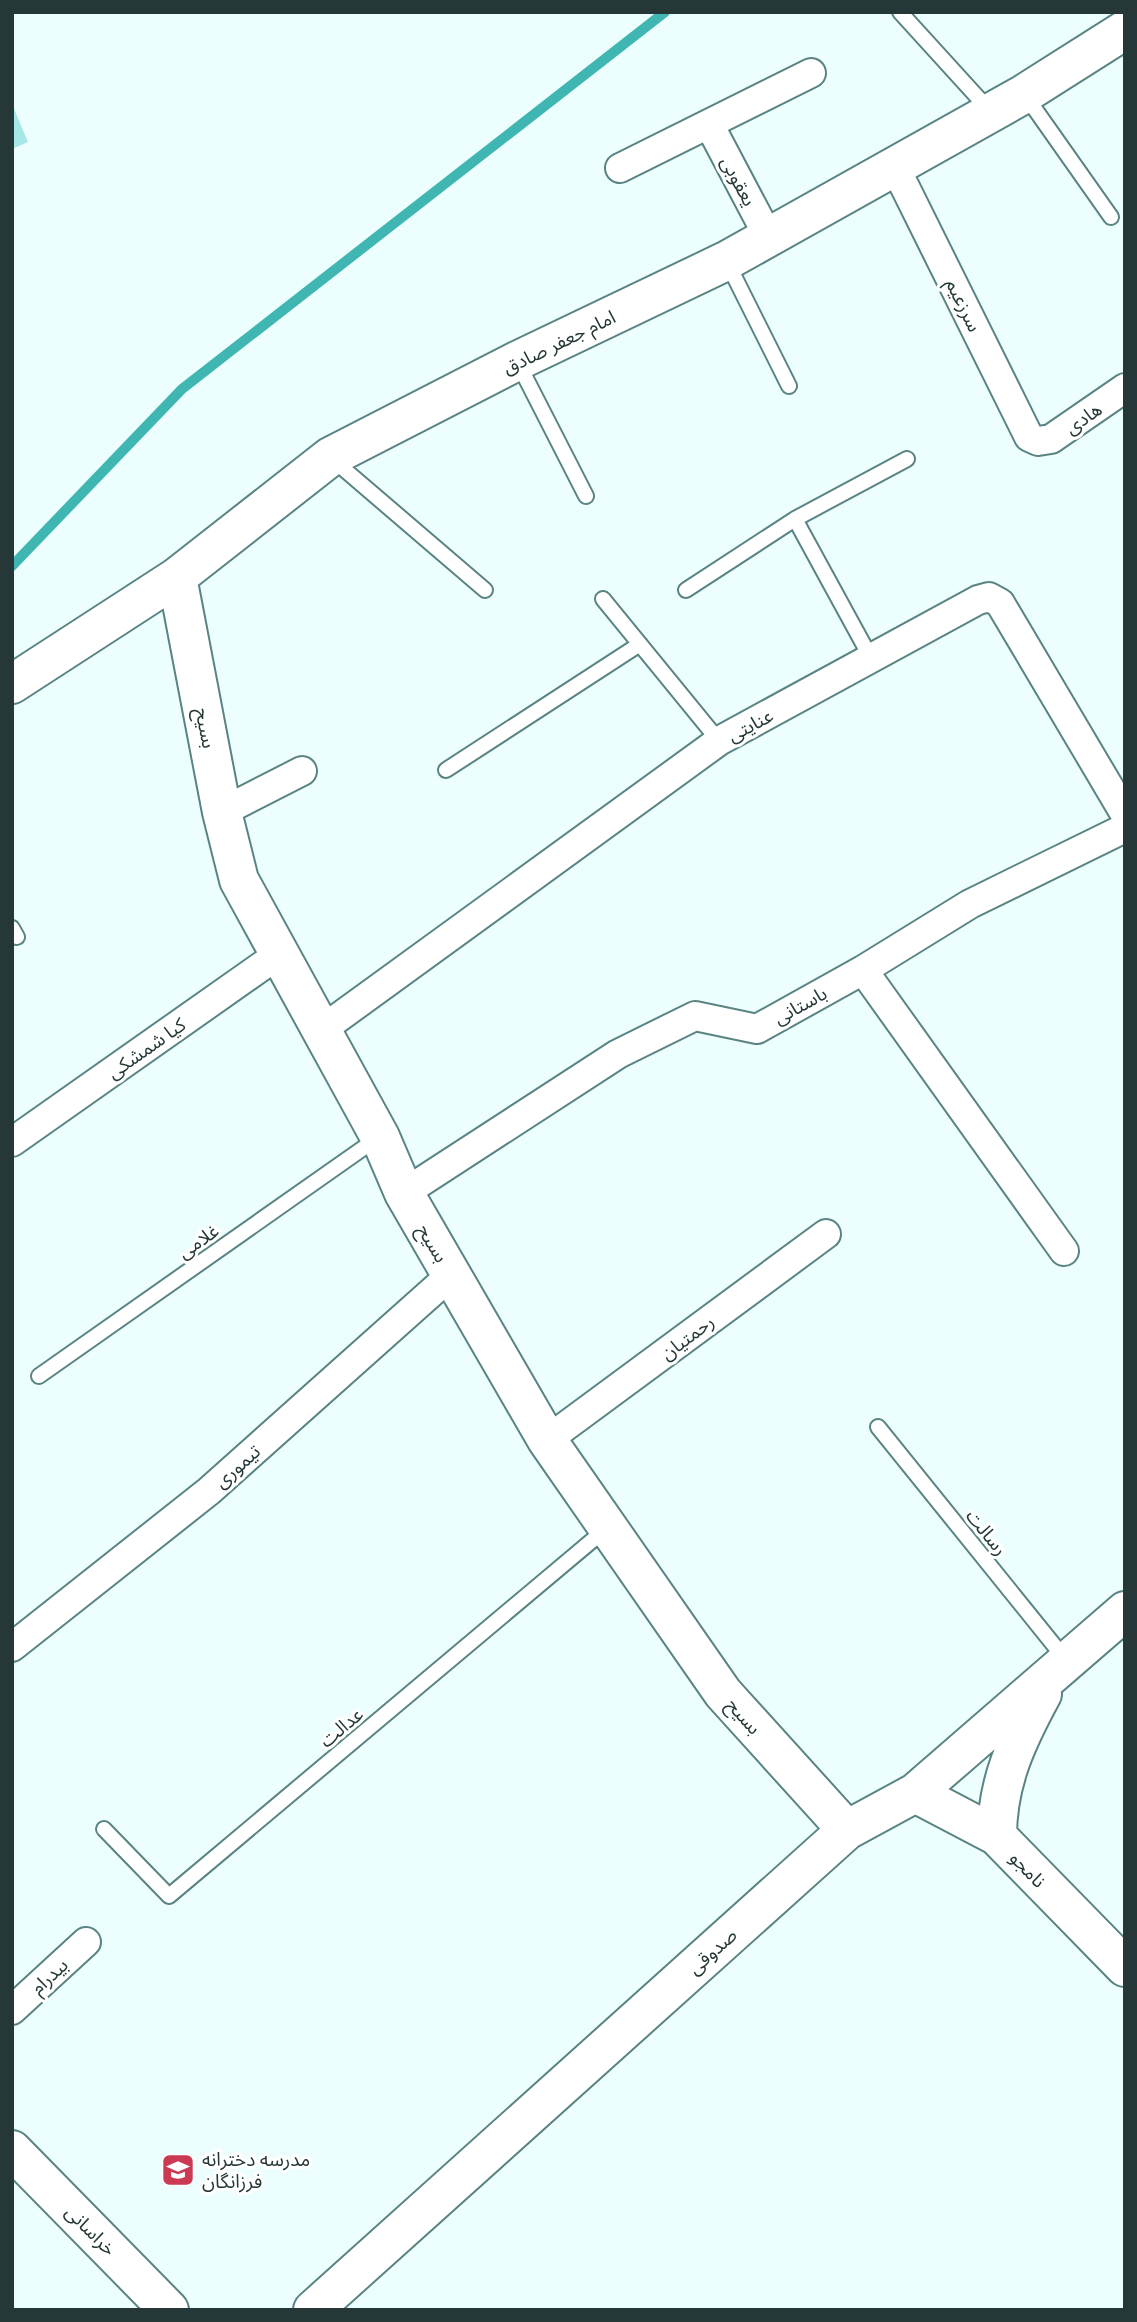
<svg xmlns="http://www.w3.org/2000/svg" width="1137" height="2322" viewBox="0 0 1137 2322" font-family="'Fira Sans Condensed','Noto Sans Arabic',sans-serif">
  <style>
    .green { fill: #a5e8e5 }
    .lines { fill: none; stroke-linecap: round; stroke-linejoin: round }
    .stream { stroke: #40b6b3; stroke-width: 10 }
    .lane-casing { stroke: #598483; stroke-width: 18 }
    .street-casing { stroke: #598483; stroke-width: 32 }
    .secondary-casing { stroke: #598483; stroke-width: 42 }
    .lane { stroke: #fff; stroke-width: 14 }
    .street { stroke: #fff; stroke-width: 28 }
    .secondary { stroke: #fff; stroke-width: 38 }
    .labels { text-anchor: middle; stroke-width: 6; stroke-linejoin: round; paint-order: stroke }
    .street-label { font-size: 19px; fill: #253837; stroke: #fff }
    .poi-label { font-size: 19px; fill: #253837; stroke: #fff; text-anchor: start }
  </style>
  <rect width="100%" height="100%" fill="#ecfefd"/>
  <!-- green -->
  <path class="green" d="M12,104L28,142L12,149Z"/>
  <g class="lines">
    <!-- stream -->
    <path class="stream" d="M12,566L182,389L665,12"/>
    <defs>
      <path id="lane" d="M900,12L991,112
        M1025,95L1111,217
        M727,262L789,386
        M518,363L586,496
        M331,458L485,590
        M795,519L872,660
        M686,590L795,519L907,459
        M603,599L719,741
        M446,770L640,644
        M12,928L17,937
        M39,1376L379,1137
        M878,1427L1066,1660
        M104,1829L169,1896L607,1528"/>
      <path id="street" d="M710,126L768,236
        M894,165L1029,437L1038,441L1051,439L1125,388
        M620,168L811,73
        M222,812L302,771
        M863,970L1064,1251
        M320,1031L719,741L978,600L989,597L1000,603L1125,814
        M12,1142L279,954
        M404,1193L618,1054L695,1016L757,1029L863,970L970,904L1125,828
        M547,1440L826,1234
        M12,1647L209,1491L452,1274
        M12,2010L86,1942"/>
      <path id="secondary" d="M177,577L222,812L239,880L380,1137L404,1193L547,1440L723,1693L847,1830
        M12,684L177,577L330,457L517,361L726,261L1024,94L1125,30
        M915,1793L997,1836L1125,1967
        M997,1836C997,1782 1017,1740 1042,1694
        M12,2150L169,2310
        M313,2310L847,1830L915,1793L1125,1611"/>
    </defs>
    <!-- lane casing -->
    <use href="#lane" class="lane-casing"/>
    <!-- street casing -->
    <use href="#street" class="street-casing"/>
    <!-- secondary casing -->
    <use href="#secondary" class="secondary-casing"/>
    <!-- lane -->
    <use href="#lane" class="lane"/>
    <!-- street -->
    <use href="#street" class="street"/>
    <!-- secondary -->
    <use href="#secondary" class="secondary"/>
  </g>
  <!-- icons -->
  <defs>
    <symbol id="school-square" viewBox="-11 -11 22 22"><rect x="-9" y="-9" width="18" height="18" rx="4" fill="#ca3a53" stroke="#fff"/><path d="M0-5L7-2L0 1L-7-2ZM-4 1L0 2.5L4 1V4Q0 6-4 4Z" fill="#fff"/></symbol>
  </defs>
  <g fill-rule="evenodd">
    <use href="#school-square" x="159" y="2151" width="38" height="38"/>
  </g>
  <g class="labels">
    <!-- street labels -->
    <g class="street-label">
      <text transform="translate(739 181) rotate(62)" y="7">یعقوبی</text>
      <text transform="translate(964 305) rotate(64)" y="7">سرزعیم</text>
      <text transform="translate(559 342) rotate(-26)" y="7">امام جعفر صادق</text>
      <text transform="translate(1083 418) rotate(-35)" y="7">هادی</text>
      <text transform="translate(750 725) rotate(-28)" y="7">عنایتی</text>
      <text transform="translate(206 728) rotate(79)" y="7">بسیح</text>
      <text transform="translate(800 1005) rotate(-29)" y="7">باستانی</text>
      <text transform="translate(146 1048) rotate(-35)" y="7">کیا شمشکی</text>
      <text transform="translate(198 1241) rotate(-35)" y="7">غلامی</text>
      <text transform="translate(433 1243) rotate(59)" y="7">بسیح</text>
      <text transform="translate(687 1337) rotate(-37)" y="7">رحمتیان</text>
      <text transform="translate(237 1466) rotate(-42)" y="7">تیموری</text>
      <text transform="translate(987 1532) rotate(51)" y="7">رسالت</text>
      <text transform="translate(744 1716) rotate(48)" y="7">بسیح</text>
      <text transform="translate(341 1727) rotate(-40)" y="7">عدالت</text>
      <text transform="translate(1028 1869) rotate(46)" y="7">نامجو</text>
      <text transform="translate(712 1951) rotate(-42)" y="7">صدوقی</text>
      <text transform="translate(49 1976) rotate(-43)" y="7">بیدرام</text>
      <text transform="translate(91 2230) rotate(45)" y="7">خراسانی</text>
    </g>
    <!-- poi labels -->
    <g class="poi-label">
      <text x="202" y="2166">مدرسه دخترانه<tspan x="202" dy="22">فرزانگان</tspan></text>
    </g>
  </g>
  <!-- border -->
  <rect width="1137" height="2322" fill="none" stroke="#253837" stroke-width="28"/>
</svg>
